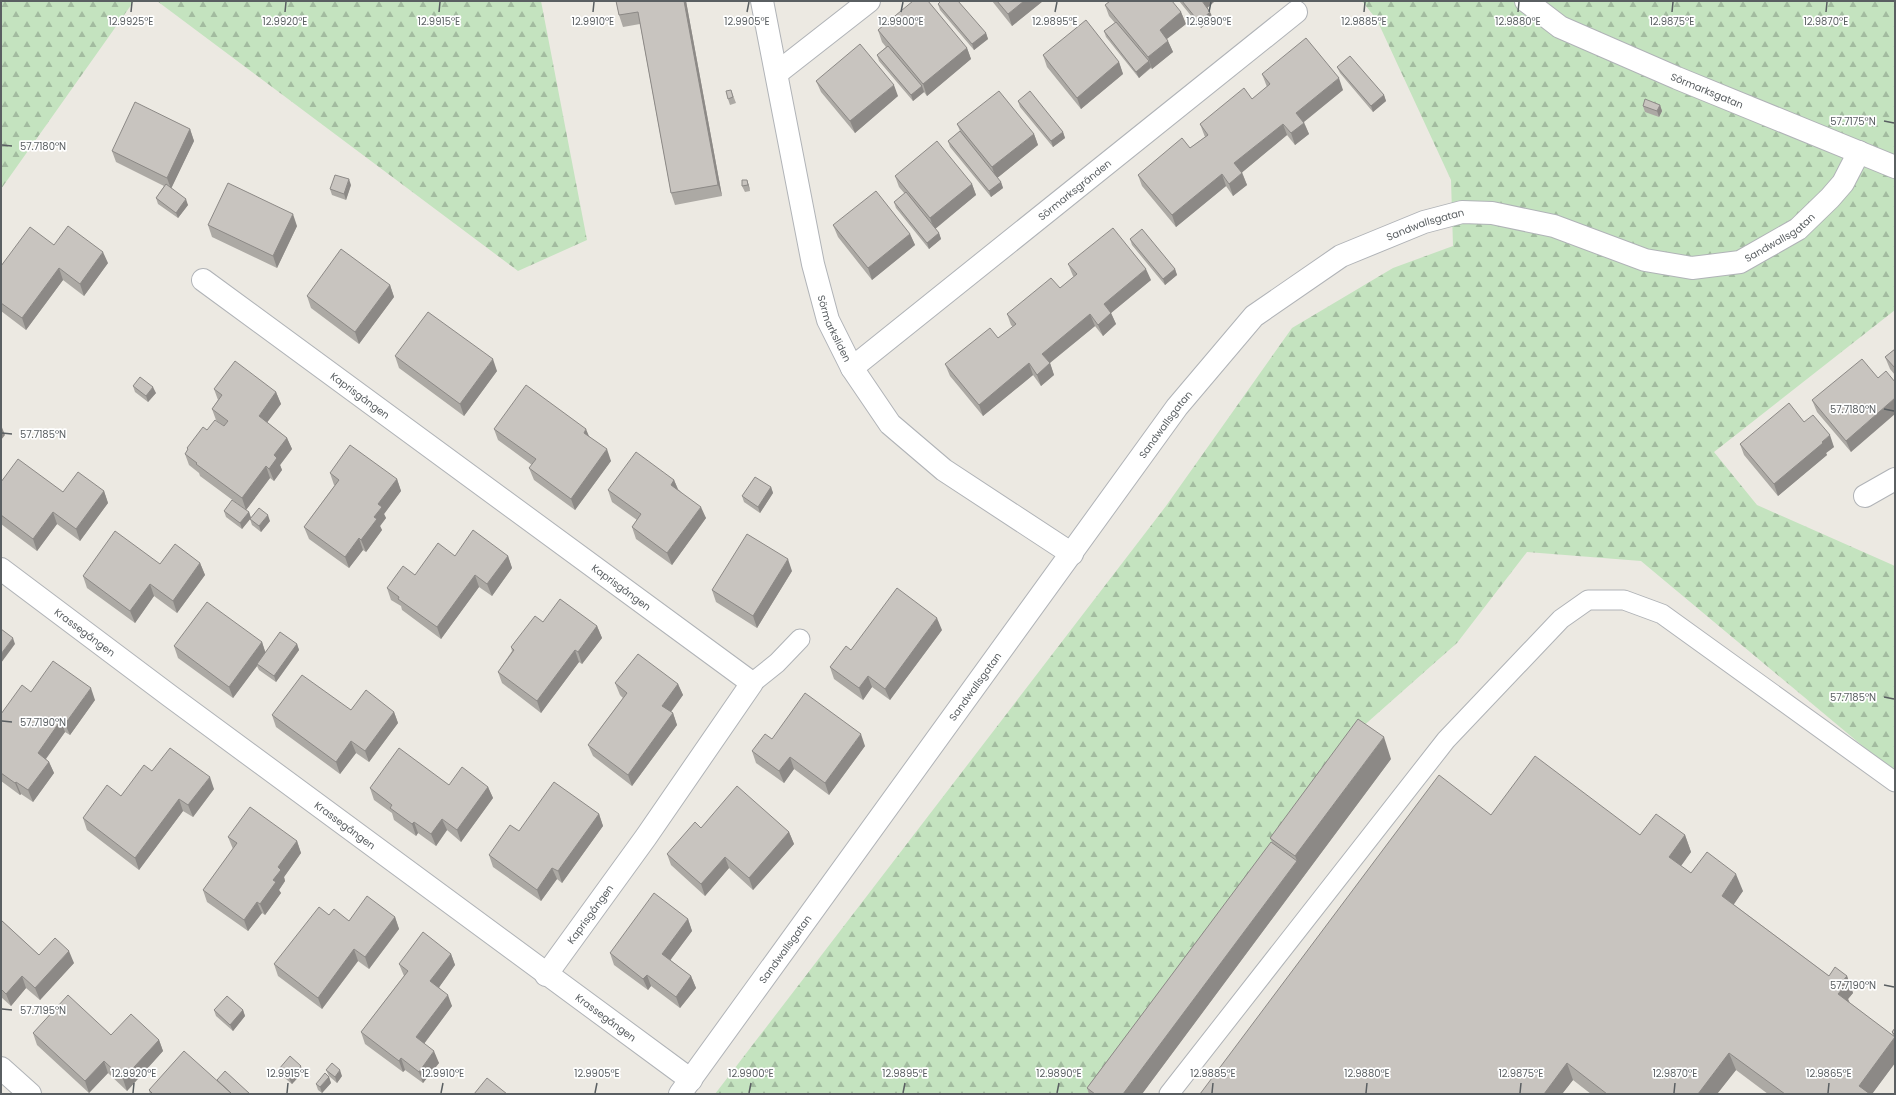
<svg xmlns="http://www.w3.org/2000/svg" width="1896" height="1095" viewBox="0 0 1896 1095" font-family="Poppins,sans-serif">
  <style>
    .forest { fill: url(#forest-firs) }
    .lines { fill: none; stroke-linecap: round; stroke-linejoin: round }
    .lane-casing { stroke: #b0b3b7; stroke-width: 21 }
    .street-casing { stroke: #b0b3b7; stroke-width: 24 }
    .lane { stroke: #fff; stroke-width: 19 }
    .street { stroke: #fff; stroke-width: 22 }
    .wall { fill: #aca9a4 }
    .shaded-wall { fill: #8c8986 }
    .building { fill: #c8c4bf; stroke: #8c8986 }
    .ticks { fill: none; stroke: #5a5f62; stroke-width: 1.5 }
    .labels { text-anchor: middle; stroke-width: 3.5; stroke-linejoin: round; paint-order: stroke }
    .street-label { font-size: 10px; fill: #5a5f62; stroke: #fff }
    .ticks-label { font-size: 10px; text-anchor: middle; fill: #5a5f62; stroke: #fff; stroke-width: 3.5; stroke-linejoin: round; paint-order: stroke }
  </style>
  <defs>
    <pattern id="forest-firs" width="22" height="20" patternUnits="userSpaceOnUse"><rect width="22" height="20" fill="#c4e3bf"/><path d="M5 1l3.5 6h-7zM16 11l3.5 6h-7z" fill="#a2bb9f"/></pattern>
  </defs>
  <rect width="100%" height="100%" fill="#ece9e2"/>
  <!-- forest -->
  <path class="forest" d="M1,1H134L1,189Z
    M157,1H541L587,240L518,271Z
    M1362,1H1895V310L1714,452L1757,505L1895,566V773L1641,561L1527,552L1457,643L1343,744L1092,1094H715L1166,506L1292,328L1393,268L1453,246L1451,180L1377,20Z"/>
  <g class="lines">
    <defs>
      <path id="lane" d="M752,683L777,663L800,639
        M1169,1094L1446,740L1561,619L1588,600H1624L1662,614L1895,782"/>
      <g id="street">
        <path id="s1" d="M762,1L813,264L828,320L852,368L890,424L944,470L1072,554"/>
        <path id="s2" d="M1526,1L1560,27L1677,78L1895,167"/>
        <path d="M777,73L869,1"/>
        <path id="s3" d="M203,280L752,683L646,837L546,975"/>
        <path id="s4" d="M852,368L1296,12"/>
        <path d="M1865,496L1895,479"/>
        <path id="s5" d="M1,569L170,696L691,1080"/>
        <path d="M1,1068L30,1094"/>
        <path id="s6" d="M680,1094L1177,407L1254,316L1341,256L1424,222L1462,212L1492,213L1554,226L1645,260L1692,268L1740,262L1798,229L1830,198L1843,183L1859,152"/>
      </g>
    </defs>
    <!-- lane casing -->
    <use href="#lane" class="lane-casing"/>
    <!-- street casing -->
    <use href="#street" class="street-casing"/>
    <!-- lane -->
    <use href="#lane" class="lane"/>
    <!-- street -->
    <use href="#street" class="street"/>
  </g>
  <!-- wall -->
  <path class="wall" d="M616,1H686L722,196L675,205L671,193L640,24L623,27L619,15Z
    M992,1H1043L1012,26Z
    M1179,1H1215L1207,8L1213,18L1201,28Z
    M938,4L986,33L988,39L974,50L940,10Z
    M1105,5L1181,12L1186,24L1167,39L1173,52L1152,69L1151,68L1139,78L1106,37L1104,31L1115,23L1109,16Z
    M878,30L967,48L971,59L927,96L924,92L913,101L879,61L877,55L886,47L882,42Z
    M1043,55L1119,62L1123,74L1081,109L1047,67Z
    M1337,67L1384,95L1386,101L1373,112L1340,73Z
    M1262,74L1343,90L1304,122L1309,134L1295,145L1287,135L1242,172L1247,185L1233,196L1226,186L1176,227L1142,186L1138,175L1190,148L1205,137L1200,124L1252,99L1267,87Z
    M816,81L898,96L855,133L821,92Z
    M731,90L736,103L730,105L728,99Z
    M1018,101L1063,132L1065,138L1053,147L1020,107Z
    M1660,105L1662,111L1659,117L1645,112L1643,106Z
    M957,124L1034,134L1038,145L997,178L1001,182L1003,188L991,197L950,147L948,141L960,131Z
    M190,129L194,141L171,188L188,205L178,218L158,204L156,198L164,186L116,162L112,151Z
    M895,176L972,184L976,195L935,228L939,233L941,239L929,249L896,208L894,202L905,194L899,187Z
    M747,180L749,186L750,191L745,192L742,186Z
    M351,185L346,200L332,195L330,189Z
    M208,225L297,226L277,268L212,237Z
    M833,225L910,234L915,245L872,280L838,237Z
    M1130,239L1175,269L1177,275L1165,285L1132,245Z
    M54,245L108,263L84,296L63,280L26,330L1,311V266Z
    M1068,264L1151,280L1111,313L1116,324L1103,336L1095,326L1050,363L1054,375L1041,386L1033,375L983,416L950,376L945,364L998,338L1013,327L1011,325L1007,314L1060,288L1074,277L1073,276Z
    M390,285L394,297L359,344L311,308L307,296Z
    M1895,349V375L1890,369L1885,357Z
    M395,356L497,371L464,416L399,368Z
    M1878,378L1851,452L1817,412L1812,400Z
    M133,386L156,393L148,402L135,392Z
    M214,389L276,392L281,404L267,422L287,438L292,449L280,465L282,470L274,481L270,478L246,510L200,476L199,473L189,465L185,454L188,450L187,448L207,430L224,426L216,420L212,409L218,400Z
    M1804,422L1834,447L1826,453L1827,455L1778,496L1744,455L1740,444Z
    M494,429L589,436L611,461L575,510L534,480L529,468L532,465L498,440Z
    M330,473L397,479L401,491L384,514L386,518L380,526L382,530L366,552L363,550L349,568L309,539L304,527L335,485H334Z
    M674,480L678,489L706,518L672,565L636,539L632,527L637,520L612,502L608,490Z
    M1,482L63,492L104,491L108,503L80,541L57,524L37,551L1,524Z
    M771,487L773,493L760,513L744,502L742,496Z
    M224,511L249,512L251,518L270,521L261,532L252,525L250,519L242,529L226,517Z
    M455,556H508L512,568L492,596L479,587L441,639L402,610L401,606L391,600L387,588Z
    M200,563L205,575L177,613L154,596L135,623L87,588L83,576L160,564Z
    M792,571L757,628L716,602L712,590Z
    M543,622L597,626L602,638L582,664L579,662L541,713L502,683L498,672L512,651L511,647Z
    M942,630L890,700L872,687L863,700L834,679L830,667L851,650Z
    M262,642L265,652L297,644L299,650L276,682L259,670L257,666L233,698L178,658L174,646Z
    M615,683L678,684L683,695L671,712L673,713L677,725L632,786L593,756L588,745L623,698L620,695Z
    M31,692L95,700L70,735L65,732L46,759L49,762L54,773L33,802L21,794L20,795L1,781V714Z
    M351,710L394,712L398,723L369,762L356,753L340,774L276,727L272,715Z
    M772,739L865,746L829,795L794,769L784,783L756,763L752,751Z
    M1391,759L1142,1094H1089L1087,1088L1272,842L1270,838Z
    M152,771L214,789L193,817L183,811L139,870L87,830L83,818L121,796Z
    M449,785L488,787L493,798L461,842L447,830L436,846L418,833L416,836L394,820L392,813L374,800L370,788Z
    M599,814L603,826L562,883L557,879L541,901L493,867L489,855L519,831Z
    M1491,815L1640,835H1685L1691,852L1681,866L1691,873L1743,891L1733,904L1829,976H1847L1853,993L1848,999L1850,1003L1893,1036L1892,1032L1895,1028V1063L1872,1094H1768L1736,1070L1717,1094H1591L1573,1080L1562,1094H1200Z
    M701,828L789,832L794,844L753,890L729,868L705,896L671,865L667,854Z
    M228,837L297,841L301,853L284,877L285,881L279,890L281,893L265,915L262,913L248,931L207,902L203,890L233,849Z
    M329,915L349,921L395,917L399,929L369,969L358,961L322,1009L278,976L274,964Z
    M688,919L692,931L670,960L691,976L696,988L680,1008L651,986L648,990L614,965L610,953Z
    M1,920L39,955L74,963L40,1000L26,988L11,1006L1,997Z
    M451,954L455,965L439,987L452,1006L424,1044L439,1063L423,1083L405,1070L403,1072L365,1044L361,1032L404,976L399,964Z
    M214,1010H243L245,1016L233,1031L216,1016Z
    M33,1033L111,1035L159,1040L163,1051L127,1091L108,1073L89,1093L37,1045Z
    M279,1069L303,1072L292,1084L281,1075Z
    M326,1070L342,1076L337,1083L329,1076Z
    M329,1077L331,1083L322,1093L318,1090L316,1084Z
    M217,1080L250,1094H150L149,1090Z"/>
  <!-- shaded-wall -->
  <path class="shaded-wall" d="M684,1H686L722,196L718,185Z
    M1024,1H1043L1012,26L1008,14Z
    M1203,1H1215L1206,9Z
    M1181,12L1186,24L1164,41L1160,30Z
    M1210,12L1213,18L1201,28L1199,22Z
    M986,33L988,39L974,50L972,44Z
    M1168,41L1173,52L1152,69L1148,57Z
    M967,48L971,59L927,96L923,84Z
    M1149,61L1151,67L1139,78L1136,72Z
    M1119,62L1123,74L1081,109L1077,98Z
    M1339,78L1343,90L1300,125L1296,113Z
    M894,85L898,96L855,133L850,121Z
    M922,86L924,92L913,101L911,95Z
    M1384,95L1386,101L1373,112L1371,106Z
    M1660,105L1662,111L1659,117L1657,111Z
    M1304,123L1309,134L1295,145L1291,133Z
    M1283,124L1287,135L1239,175L1234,163Z
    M190,129L194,141L171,189L167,178Z
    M1063,132L1065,138L1053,147L1051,141Z
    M1034,134L1038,145L996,179L992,167Z
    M1242,173L1247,185L1233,196L1229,184Z
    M1222,174L1226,186L1176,227L1172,215Z
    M349,179L351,185L346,200L344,194Z
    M747,180L749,186L750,191L748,185Z
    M1001,182L1003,188L991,197L989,191Z
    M972,184L976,195L934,230L930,218Z
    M186,199L188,205L178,218L176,213Z
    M293,214L297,226L277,268L273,256Z
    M939,233L941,239L929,249L927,243Z
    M910,234L915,245L872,280L868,268Z
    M103,252L108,263L84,296L80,284Z
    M59,268L63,280L26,330L22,318Z
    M1146,269L1151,280L1111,313L1116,324L1103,336L1098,325L1104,304Z
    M1175,269L1177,275L1165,285L1163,279Z
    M390,285L394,297L359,344L355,332Z
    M1090,314L1095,326L1046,366L1042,354Z
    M493,359L497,371L464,416L460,404Z
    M1029,363L1033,375L983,416L979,405Z
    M1050,363L1054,375L1041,386L1037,375Z
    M153,387L156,393L148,402L146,396Z
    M276,392L281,404L263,428L259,416Z
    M1895,398V414L1851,452L1846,441Z
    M1,425L5,435L1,440Z
    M586,429L591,441L584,433Z
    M1830,435L1834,447L1826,453L1827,455L1778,496L1774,484Z
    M287,438L292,449L280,465L282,470L274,481L269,469L274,455Z
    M607,449L611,461L575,510L571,499Z
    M266,466L270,478L246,510L242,498Z
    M397,479L401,491L384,514L386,518L380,526L382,530L366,552L361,540L374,517L378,504Z
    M674,480L679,492L671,485Z
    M771,487L773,493L760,513L758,507Z
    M104,491L108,503L80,541L76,529Z
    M701,507L706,518L672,565L667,553Z
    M53,512L57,524L37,551L33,539Z
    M249,512L251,518L242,529L240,523Z
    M268,515L270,521L261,532L259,526Z
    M359,538L363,550L349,568L345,557Z
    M508,556L512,568L492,596L487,584Z
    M788,559L792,571L757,628L753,616Z
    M200,563L205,575L177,613L173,601Z
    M475,575L479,587L441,639L437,627Z
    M150,584L154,596L135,623L130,611Z
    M937,618L942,630L890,700L885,689Z
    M597,626L602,638L582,664L578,652Z
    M13,638L15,644L1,663V654Z
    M262,642L266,654L257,664V666L233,698L229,687Z
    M297,644L299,650L276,682L274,676Z
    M575,650L579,662L541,713L537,701Z
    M868,676L872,687L863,700L859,688Z
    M678,684L683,695L667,717L662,706Z
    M91,688L95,700L70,735L65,724Z
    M394,712L398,723L369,762L365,751Z
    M673,713L677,725L632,786L628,775Z
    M61,720L65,732L42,764L38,753Z
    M861,734L865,746L829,795L825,783Z
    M1384,737L1391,759L1142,1094H1123L1297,861L1295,856Z
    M351,741L356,753L340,774L336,762Z
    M790,757L794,769L784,783L779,771Z
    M49,762L54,773L33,802L28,790Z
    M210,777L214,789L193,817L188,805Z
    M16,782L21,794L20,795L15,783Z
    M488,787L493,798L461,842L457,830Z
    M179,799L183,811L139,870L135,858Z
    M599,814L603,826L562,883L558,871Z
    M442,819L447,830L436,846L431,834Z
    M414,822L418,833L416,836L412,824Z
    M789,832L794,844L753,890L749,878Z
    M1685,835L1691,852L1675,874L1669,857Z
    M297,841L301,853L284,877L285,881L279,890L281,893L265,915L260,904L273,880L278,867Z
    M725,857L729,868L705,896L701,884Z
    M552,868L557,879L541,901L537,890Z
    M1736,874L1743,891L1728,913L1722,896Z
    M257,902L262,913L248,931L244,920Z
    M395,917L399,929L369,969L365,957Z
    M688,919L692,931L666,966L662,954Z
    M354,949L358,961L322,1009L318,998Z
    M69,951L74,963L40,1000L35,988Z
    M451,954L455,965L435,993L430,981Z
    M647,975L651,986L648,990L643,979Z
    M22,976L26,988L11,1006L6,994Z
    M691,976L696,988L680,1008L676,997Z
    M1847,976L1853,993L1848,999L1850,1004L1838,994L1840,984Z
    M448,995L452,1006L420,1049L416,1037Z
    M243,1010L245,1016L233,1031L230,1025Z
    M1895,1037V1063L1872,1094H1862L1859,1086Z
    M159,1040L163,1051L127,1091L123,1079Z
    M434,1051L439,1063L423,1083L419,1072Z
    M1729,1053L1736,1070L1717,1094H1698Z
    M401,1058L405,1070L403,1072L399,1061Z
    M104,1061L108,1073L89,1093L85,1081Z
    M1567,1063L1573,1080L1562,1094H1544Z
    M301,1066L303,1072L292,1084L289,1078Z
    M340,1070L342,1076L337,1083L335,1077Z
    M329,1077L331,1083L322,1093L320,1087Z"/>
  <!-- building -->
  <path class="building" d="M616,1H684L718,185L671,193L638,12L619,15Z
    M913,1H928L967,48L923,84L878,30Z
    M941,1H958L986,33L972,44L938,4Z
    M997,1H1024L1008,14Z
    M1110,1H1172L1181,12L1160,30L1168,41L1148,57L1105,5Z
    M1182,1H1202L1210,12L1199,22Z
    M1086,20L1119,62L1077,98L1043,55Z
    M1116,22L1149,61L1136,72L1104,31Z
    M1306,38L1339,78L1296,113L1304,123L1291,133L1283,124L1234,163L1242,173L1229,184L1222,174L1172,215L1138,175L1182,138L1190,148L1208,135L1200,124L1244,88L1252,99L1270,84L1262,74Z
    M860,44L894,85L850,121L816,81Z
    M888,46L922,86L911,95L877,55Z
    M1350,56L1384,95L1371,106L1337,67Z
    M731,90L733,97L728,99L726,91Z
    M999,91L1034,134L992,167L957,124Z
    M1030,91L1063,132L1051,141L1018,101Z
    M1645,99L1660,105L1657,111L1643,106Z
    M135,102L190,129L167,178L112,151Z
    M960,131L1001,182L989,191L948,141Z
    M937,141L972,184L930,218L895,176Z
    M335,175L349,179L344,194L330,189Z
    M742,180H747L748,185L742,186Z
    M228,183L293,214L273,256L208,225Z
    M166,184L186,199L176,213L156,198Z
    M876,191L910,234L868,268L833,225Z
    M906,192L939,233L927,243L894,202Z
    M68,226L103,252L80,284L59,268L22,318L1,303V266L30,227L54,245Z
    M1113,228L1146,269L1104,304L1111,313L1098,325L1090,314L1042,354L1050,363L1037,375L1029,363L979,405L945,364L990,328L998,338L1016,324L1007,314L1051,278L1060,288L1077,274L1068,264Z
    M1142,229L1175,269L1163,279L1130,239Z
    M341,249L390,285L355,332L307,296Z
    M428,312L493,359L460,404L395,356Z
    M1895,349V368L1885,357Z
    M1862,359L1878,378L1886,371L1895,382V398L1846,441L1812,400Z
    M235,361L276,392L259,416L287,438L274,455L277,458L269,469L266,466L242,498L196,464L197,463L185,454L188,449L187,448L203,427L207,430L215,420L224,426L228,421L212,409L222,395L214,389Z
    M140,377L153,387L146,396L133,386Z
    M526,385L586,429L584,433L607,449L571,499L529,468L536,459L494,429Z
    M1789,403L1804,422L1813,415L1830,435L1822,442L1823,443L1774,484L1740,444Z
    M350,445L397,479L378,504L382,507L374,517L377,519L361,540L359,538L345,557L304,527L339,480L330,473Z
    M636,452L674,480L671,485L701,507L667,553L632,527L641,514L608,490Z
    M18,459L63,492L78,472L104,491L76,529L53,512L33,539L1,515V482Z
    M755,477L771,487L758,507L742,496Z
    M232,500L249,512L240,523L224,511Z
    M259,508L268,515L259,526L250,519Z
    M473,530L508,556L487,584L475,575L437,627L398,599L399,597L387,588L403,566L415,575L438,543L455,556Z
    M115,531L160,564L175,544L200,563L173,601L150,584L130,611L83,576Z
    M747,534L788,559L753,616L712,590Z
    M897,588L937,618L885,689L868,676L859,688L830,667L846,646L851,650Z
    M560,599L597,626L578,652L575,650L537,701L498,672L514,650L511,647L535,616L543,622Z
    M207,602L262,642L229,687L174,646Z
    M1,629L13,638L1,654Z
    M280,632L297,644L274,676L257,664Z
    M638,654L678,684L662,706L673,713L628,775L588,745L627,693L615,683Z
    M53,661L91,688L65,724L61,720L38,753L49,762L28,790L16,782L15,783L1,773V714L22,685L31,692Z
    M302,675L351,710L366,690L394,712L365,751L351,741L336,762L272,715Z
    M805,693L861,734L825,783L790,757L779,771L752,751L765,734L772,739Z
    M1358,719L1384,737L1295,856L1270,838Z
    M170,748L210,777L188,805L179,799L135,858L83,818L107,785L121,796L144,765L152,771Z
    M399,748L449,785L462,767L488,787L457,830L442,819L431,834L414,822L412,824L390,808L392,805L370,788Z
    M1535,756L1640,835L1656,814L1685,835L1669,857L1691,873L1707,852L1736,874L1722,896L1829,976L1835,967L1847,976L1840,984L1844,987L1838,994L1895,1037L1859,1086L1870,1094H1785L1729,1053L1698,1094H1607L1567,1063L1544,1094H1200L1439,775L1491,815Z
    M554,782L599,814L558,871L552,868L537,890L489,855L510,825L519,831Z
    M737,786L789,832L749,878L725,857L701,884L667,854L695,822L701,828Z
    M250,807L297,841L278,867L281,870L273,880L276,882L260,904L257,902L244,920L203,890L237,843L228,837Z
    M1271,842L1297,861L1123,1094H1095L1087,1088Z
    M654,893L688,919L662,954L691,976L676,997L647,975L643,979L610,953Z
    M367,896L395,917L365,957L354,949L318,998L274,964L319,907L329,915L334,909L349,921Z
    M1,920L39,955L55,938L69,951L35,988L22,976L6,994L1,989Z
    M423,932L451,954L430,981L448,995L416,1037L434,1051L419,1072L401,1058L399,1061L361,1032L408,971L399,964Z
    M68,995L111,1035L131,1014L159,1040L123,1079L104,1061L85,1081L33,1033Z
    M227,996L243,1010L230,1025L214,1010Z
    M1895,1028V1035L1892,1032Z
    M184,1051L232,1094H153L149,1090Z
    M290,1056L301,1066L289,1078L279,1069Z
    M332,1063L340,1070L335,1077L326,1070Z
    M225,1071L250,1094H232L217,1080Z
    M325,1073L329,1077L320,1087L316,1084Z
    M487,1078L507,1094H474Z"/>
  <!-- ticks -->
  <path class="ticks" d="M131,12L132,2M285,12L286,2M439,12L440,2M593,12L594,2M747,12L749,2M901,12L903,2M1055,12L1057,2M1209,12L1211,2M1364,12L1365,2M1518,12L1519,2M1672,12L1673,2M1826,12L1827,2M1884,121L1894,123M2,145L12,146M1884,409L1894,411M2,433L12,434M1884,697L1894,699M2,721L12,722M1884,985L1894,987M2,1009L12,1010M133,1093L134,1083M287,1093L288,1083M441,1093L443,1083M595,1093L597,1083M749,1093L751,1083M903,1093L905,1083M1057,1093L1059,1083M1212,1093L1213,1083M1366,1093L1367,1083M1520,1093L1521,1083M1674,1093L1675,1083M1828,1093L1829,1083"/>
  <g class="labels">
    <!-- street labels -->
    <g class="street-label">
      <text dy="4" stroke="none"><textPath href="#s2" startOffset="203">Sörmarksgatan</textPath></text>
      <text dy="4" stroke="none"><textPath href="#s4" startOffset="285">Sörmarksgränden</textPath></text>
      <text dy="4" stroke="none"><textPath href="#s6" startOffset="1163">Sandwallsgatan</textPath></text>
      <text dy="4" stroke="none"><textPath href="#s6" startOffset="1535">Sandwallsgatan</textPath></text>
      <text dy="4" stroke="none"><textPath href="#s1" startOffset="336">Sörmarksliden</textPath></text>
      <text dy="4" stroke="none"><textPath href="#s3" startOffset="195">Kaprisgången</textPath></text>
      <text dy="4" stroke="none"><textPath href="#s6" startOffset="827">Sandwallsgatan</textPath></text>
      <text dy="4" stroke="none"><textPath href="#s3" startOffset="519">Kaprisgången</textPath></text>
      <text dy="4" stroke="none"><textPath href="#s5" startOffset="105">Krassegången</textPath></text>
      <text dy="4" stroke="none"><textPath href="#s6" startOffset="503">Sandwallsgatan</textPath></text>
      <text dy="4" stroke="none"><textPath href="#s5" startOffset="429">Krassegången</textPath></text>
      <text transform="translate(590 914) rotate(-54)" y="4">Kaprisgången</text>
      <text dy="4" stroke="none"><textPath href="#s6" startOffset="179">Sandwallsgatan</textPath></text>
      <text dy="4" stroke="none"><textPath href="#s5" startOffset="753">Krassegången</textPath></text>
    </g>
  </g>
  <g class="ticks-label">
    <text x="131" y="25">12.9925°E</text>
    <text x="285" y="25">12.9920°E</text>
    <text x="439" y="25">12.9915°E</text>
    <text x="593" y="25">12.9910°E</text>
    <text x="747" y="25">12.9905°E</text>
    <text x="901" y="25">12.9900°E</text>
    <text x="1055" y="25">12.9895°E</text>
    <text x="1209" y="25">12.9890°E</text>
    <text x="1364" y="25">12.9885°E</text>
    <text x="1518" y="25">12.9880°E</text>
    <text x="1672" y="25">12.9875°E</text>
    <text x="1826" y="25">12.9870°E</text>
    <text x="1853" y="125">57.7175°N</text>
    <text x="43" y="150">57.7180°N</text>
    <text x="1853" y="413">57.7180°N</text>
    <text x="43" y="438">57.7185°N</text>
    <text x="1853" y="701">57.7185°N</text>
    <text x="43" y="726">57.7190°N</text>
    <text x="1853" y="989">57.7190°N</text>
    <text x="43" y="1014">57.7195°N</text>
    <text x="134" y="1077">12.9920°E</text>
    <text x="288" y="1077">12.9915°E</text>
    <text x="443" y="1077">12.9910°E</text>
    <text x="597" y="1077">12.9905°E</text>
    <text x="751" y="1077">12.9900°E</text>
    <text x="905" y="1077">12.9895°E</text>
    <text x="1059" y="1077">12.9890°E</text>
    <text x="1213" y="1077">12.9885°E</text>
    <text x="1367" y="1077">12.9880°E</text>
    <text x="1521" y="1077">12.9875°E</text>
    <text x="1675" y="1077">12.9870°E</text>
    <text x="1829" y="1077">12.9865°E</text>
  </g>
  <!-- border -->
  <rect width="1896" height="1095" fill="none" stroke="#5a5f62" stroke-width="4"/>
</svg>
